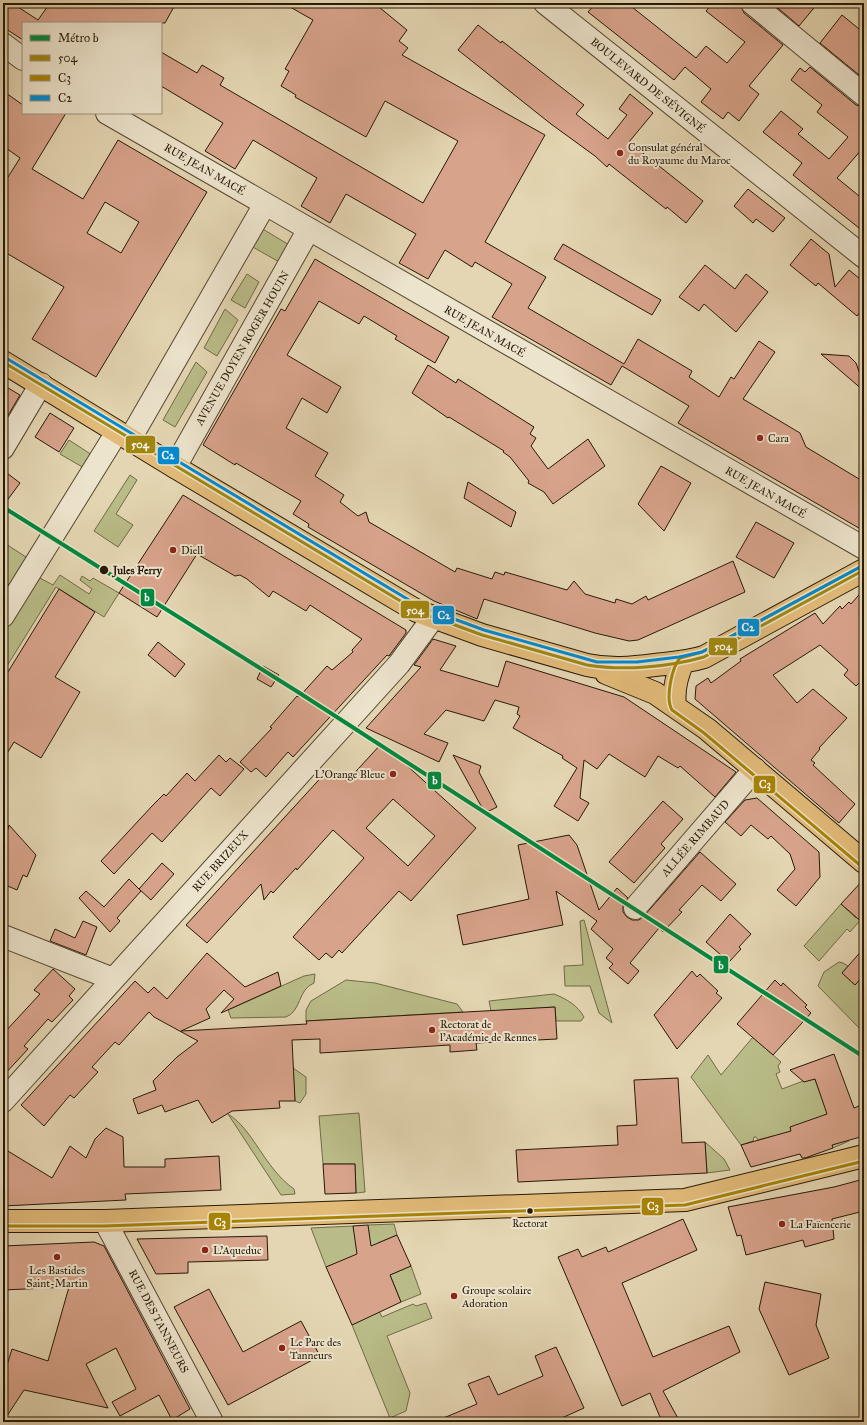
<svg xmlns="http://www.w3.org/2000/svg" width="867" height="1425" viewBox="0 0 867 1425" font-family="'IM FELL Great Primer',serif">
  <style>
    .green { fill: #b9bc88; stroke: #706a48 }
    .building { fill: #d8a38b; stroke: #271907; fill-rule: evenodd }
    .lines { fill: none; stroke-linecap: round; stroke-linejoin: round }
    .minor-casing { stroke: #564832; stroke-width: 24 }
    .major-casing { stroke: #271907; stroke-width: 24 }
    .minor { stroke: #ede4cd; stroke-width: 22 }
    .major { stroke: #e2bb79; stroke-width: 22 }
    .bus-1-casing { stroke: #ede4cd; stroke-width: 6 }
    .bus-2-casing { stroke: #ede4cd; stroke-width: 6 }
    .bus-3-casing { stroke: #ede4cd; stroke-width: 6 }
    .bus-1 { stroke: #a1870f; stroke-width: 3 }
    .bus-2 { stroke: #a98403; stroke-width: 3 }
    .bus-3 { stroke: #008bd2; stroke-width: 3 }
    .metro-1-casing { stroke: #ede4cd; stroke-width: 7 }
    .metro-1 { stroke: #00893e; stroke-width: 4 }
    .poi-dot { fill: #8f2418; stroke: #ede4cd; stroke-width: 1.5 }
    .stop-dot { fill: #271907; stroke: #ede4cd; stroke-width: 1.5 }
    .labels { text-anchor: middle; stroke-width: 4; stroke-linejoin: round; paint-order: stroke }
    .bus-label { font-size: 10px; fill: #271907; stroke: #ede4cd }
    .street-label { font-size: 11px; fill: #271907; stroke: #ede4cd }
    .poi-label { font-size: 11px; fill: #271907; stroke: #ede4cd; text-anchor: start }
    .stop-label { font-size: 11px; font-weight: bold; fill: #271907; stroke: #ede4cd; text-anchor: start }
    .line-badge { stroke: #ede4cd; stroke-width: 1.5 }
    .badge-label { font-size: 11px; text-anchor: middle; font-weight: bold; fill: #fff }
  </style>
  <rect width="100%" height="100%" fill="#e4d6b2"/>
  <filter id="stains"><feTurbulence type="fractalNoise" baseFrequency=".005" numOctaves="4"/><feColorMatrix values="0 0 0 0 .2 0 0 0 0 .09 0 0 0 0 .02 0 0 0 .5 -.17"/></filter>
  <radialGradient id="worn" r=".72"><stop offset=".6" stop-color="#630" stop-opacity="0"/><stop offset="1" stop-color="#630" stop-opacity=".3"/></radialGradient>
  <!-- green -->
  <path class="green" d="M261,228L291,246L281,263L251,246Z
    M247,274L259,282L245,308L231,300Z
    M225,309L238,320L217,356L204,348Z
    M196,362L207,372L175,427L163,420Z
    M69,440L92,455L84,468L60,454Z
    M130,475L137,480L116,514L133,525L118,547L94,531Z
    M6,544L29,559L14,584L10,583L3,594V547Z
    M60,575L89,594L92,589L80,580L82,576L90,581L93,578L119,593L104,617L56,587L7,666L3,664V628L36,576L53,585Z
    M841,904L856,918L864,909V916L850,932L847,929L819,961L804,946Z
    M584,920L612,1023L599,1013L590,986H565L564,966L583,965L580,921Z
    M839,962L843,963L848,966L842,973L855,985L863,977L864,978L863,1032L818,986L824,972Z
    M315,974L314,983C298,989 301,1012 286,1017L231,1018L228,1010L304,976Z
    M346,980L375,983L457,1004L463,1012L306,1021V1010L311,1001Z
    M554,994C567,999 578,1006 584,1017L581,1021H556L555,1007L491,1011L489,1001Z
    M753,1037L781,1062L778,1066L780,1072L776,1074L782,1089L814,1077L820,1093L830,1090L849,1141L833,1148L827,1133L775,1143L773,1136L758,1140L756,1137H754L753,1141L741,1145L691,1077L708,1055L721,1075Z
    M293,1068L306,1077V1094L300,1103L295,1101Z
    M359,1113L365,1192L356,1193L355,1164H323L319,1116Z
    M228,1114C253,1129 265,1169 294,1189L295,1194L281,1195Z
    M705,1142L724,1159L730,1170L707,1173Z
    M394,1224L397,1235L378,1243L379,1247L326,1267L311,1228L353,1226L369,1235L368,1225Z
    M411,1266L421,1294L401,1302L390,1275Z
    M426,1303L432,1318L387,1336L410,1393L406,1411L390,1418L352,1325L379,1311L382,1317L413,1304L416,1306Z"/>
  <!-- building -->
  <path class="building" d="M3,3H12L38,20L50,3H176L165,23H23V40L3,27Z
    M283,3H374L407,30L399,41L408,48L402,55L545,135L485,242L546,277L528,308L624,364L638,339L692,371L689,377L719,397L731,377L734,379L759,341L775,352L743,399L800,433L806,447L864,482V531L678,423L689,406L622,366L611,385L492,317L512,284L475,262L472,267L445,250L428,279L399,263L416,234L346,194L330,223L301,206L317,178L253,140L235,169L205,151L223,123L161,86V52L197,73L202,65L224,78L220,85L423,203L458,141L385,101L366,137L295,97L296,95L281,86L289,71L285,69L313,20Z
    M596,3H627L696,58L706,46L727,63L745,42L706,11L713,3H740L744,13L783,45L749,86L759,94L739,121L728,112L723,119L701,102L711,89L685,67L674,80L588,12Z
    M772,3H818L799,26Z
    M842,15L864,33V79L820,43Z
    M478,25L501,43L502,41L584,105L576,114L608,139L627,115L619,109L630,94L653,113L629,142L703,201L686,223L667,207L666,209L609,164L607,167L595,156L551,124L458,50Z
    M810,67L856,105L864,107V151L862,149L837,178L864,200V232L793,175L802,163L763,132L781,111L803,129L798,134L829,159L848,137L817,112L822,105L791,80L800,68L805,72Z
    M3,91L23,105V113H66L32,169L83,199L118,140L207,192L96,377L32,339L64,287L3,251V185L20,158L3,146ZM105,202L139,222L121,253L87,233Z
    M748,189L785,218L773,232L756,219L753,223L734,206Z
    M811,239L829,254L835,287L849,270L864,282V307L857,316L818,283L816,286L790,265Z
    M563,244L661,300L652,315L554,259Z
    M315,259L449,337L435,363L395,339L397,336L364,316L359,324L319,301L287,355L341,387L327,413L302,398L286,428L328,453L315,476L344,495L340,502L358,516L366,512L369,522L455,572L457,568L492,579L495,572L504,575L505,572L567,590L574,581L585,594L615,603L616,599L632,604L646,596L648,600L733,561L745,592L638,640L629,641L595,633L484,599L477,619L434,601L308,527L309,524L293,514L301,501L236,463L235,465L203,445L281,309L285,311Z
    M705,265L735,289L746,274L768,292L736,332L704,304L699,311L679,297Z
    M821,354L849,356L856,363L864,385V391Z
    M428,365L456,383L458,379L534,427L530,434L536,438L531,446L548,469L588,439L605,466L553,504L544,492L528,483L529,481L510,457L503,452L504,451L449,417L448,418L412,393Z
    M3,385L20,395L3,424Z
    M50,413L74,428L59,452L35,437Z
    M661,466L691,483L664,531L638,504Z
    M3,470L20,483L3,506Z
    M468,482L516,512L511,527L464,498Z
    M183,495L406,630V633L389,656L387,655L293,757L288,752L266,777L256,768L251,772L240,762L272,728L270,727L297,696L299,697L327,666L332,670L353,652L352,650L362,639L310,605L306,611L273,591L269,597L247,579L240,575L235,576L197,554L157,617L119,593Z
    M756,522L794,543L774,578L736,557Z
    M59,589L95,612L55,677L80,692L41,758L14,742L3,760V680Z
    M864,589V683L861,681L856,686L844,675L848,670L820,645L773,675L797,703L813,689L847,718L819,748L820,749L811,760L815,763L813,765L855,804L839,823L695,699L696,686L708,678L711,683L741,661L740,659L815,613L823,624L840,606L842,609L849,602L851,604Z
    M433,639L456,646L440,670L498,687L506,661L624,697L736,772L715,797L680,766L678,768L658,756L645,777L609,754L597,769L584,760L580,798L589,803L578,821L554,806L577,768L562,758L563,756L513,728L520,716L517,714L519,707L495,700L484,721L446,710L424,734L448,743L439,762L366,728L421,667L414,665Z
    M158,642L185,664L175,677L148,655Z
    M263,666L279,675L271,687L257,679Z
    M382,743L476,828L411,901L399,891L342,953L339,950L332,958L326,953L319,960L293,937L364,858L333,830L297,870L296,868L273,893L271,891L264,900L261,884L207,943L186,925L327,771L337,780L341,776L347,781ZM393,799L435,836L408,866L366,828Z
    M219,755L226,762L230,758L244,769L220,796L211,788L162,842L152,833L114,874L101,861L153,805L164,794L166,796L187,773L195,781Z
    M453,755L481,766L479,772L497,807L485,813Z
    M757,798L819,852L820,877L796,906L777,890L795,869L790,854L771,836L768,839L751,825L741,836L725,822L745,800Z
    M663,801L683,819L661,844L665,848L634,883L609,862Z
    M9,825L36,855L27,877L23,875L17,890L3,884V848Z
    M569,835L577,845L599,910L617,888L628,898L623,905V912L627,917L632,920H639L644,916L700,852L736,884L721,901L702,885L679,910L682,912L663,932L659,928L630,963L639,971L628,984L609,968L613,964L606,958L613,949L591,929L597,921L556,891L563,925L463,945L457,915L529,899L518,845Z
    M162,863L174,874L151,900L139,889Z
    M129,879L141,891L117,918L120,921L110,932L79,898L86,891L104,907Z
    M864,879V924L841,904Z
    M730,914L751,934L739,947L741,949L729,962L706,942Z
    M83,921L97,927L86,955L50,941L55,929L75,938Z
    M864,948V975L855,985L842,973Z
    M207,953L245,987L278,972L281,986L221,1013L234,999L224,990L206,1009L210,1018L181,1031L307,1024L306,1021L555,1007L557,1039L476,1043L477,1050L450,1052V1045L320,1053V1039L292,1040L295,1101H279L280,1108L232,1111L212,1123L198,1100L165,1112L162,1105L138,1114L133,1099L156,1090L153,1081L177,1057L198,1041L154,1017L149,1012L119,1045L115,1042L92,1067L98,1072L74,1098L70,1095L44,1126L21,1105L135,981L148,993L154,987L167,999Z
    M53,969L75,989L69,996L73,1000L52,1022L48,1019L24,1046L28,1049L3,1076V1034L40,994L34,990Z
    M692,971L697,977L700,974L718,991L716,993L722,998L677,1049L654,1015Z
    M775,980L781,986L783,983L807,1005L805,1007L811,1013L773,1055L737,1024Z
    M834,1054L854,1108L864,1104V1136L832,1145L833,1148L805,1158H802L800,1154L751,1167L741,1145L791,1131L790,1127L827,1114L815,1079L804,1082L790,1070Z
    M678,1078L682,1143L705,1142L707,1173L518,1182L516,1150L618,1145L617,1126L637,1125L634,1080Z
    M106,1128L123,1137L124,1167H165V1159L219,1156L221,1190L125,1194L126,1200L3,1206V1148L52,1178L70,1146L86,1158L95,1139Z
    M323,1164H355L356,1193L325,1194Z
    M864,1179V1211L832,1219L834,1239L805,1247L803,1240L746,1255L741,1235L737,1236L728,1207L834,1187Z
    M683,1219L697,1250L622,1283L653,1357L729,1326L740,1352L663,1391L680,1422H662L650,1393L622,1406L558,1257L578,1249L582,1257L606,1247L608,1252Z
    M368,1225L371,1246L397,1235L411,1266L390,1275L401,1302L352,1325L326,1267L357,1254L353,1226Z
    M267,1236L268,1260L188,1262V1273L156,1274L137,1239Z
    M94,1242L104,1246L190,1409L172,1420L159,1395L120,1416L112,1402L136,1389L116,1348L86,1364L108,1408L24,1390L3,1422V1364L7,1365L12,1349L48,1361L69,1287L3,1290V1246Z
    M765,1282L821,1294L816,1325L829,1358L789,1375L759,1309Z
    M209,1289L243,1352L301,1321L320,1356L228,1405L174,1307Z
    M556,1347L584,1408L553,1422H434L477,1404L468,1384L489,1376L498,1395L543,1376L535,1356Z"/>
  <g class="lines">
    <defs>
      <path id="minor" d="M545,3L864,257
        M752,3L864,95
        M3,44L23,59
        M107,113L864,548
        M130,439L265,204
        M3,448L41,384
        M175,467L309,229
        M3,616L117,432
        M635,908L755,769
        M3,936L113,979
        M3,1101L399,664L433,618
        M105,1221L212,1422"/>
      <path id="major" d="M3,362L175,467L417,611L482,635L587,665C611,670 631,668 655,665C672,663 688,662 704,657L864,570
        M606,673L655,693L707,729L864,862
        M675,706C673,690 676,677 683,662
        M3,1221H105L685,1200L864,1156"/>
    </defs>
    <!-- minor casing -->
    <use href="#minor" class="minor-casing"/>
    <!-- major casing -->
    <use href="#major" class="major-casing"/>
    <!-- minor -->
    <use href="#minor" class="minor"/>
    <!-- major -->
    <use href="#major" class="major"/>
    <defs>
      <path id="bus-1" d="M3,362L417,611L482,635L587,665C623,671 669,667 704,657L864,570"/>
      <path id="bus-2" d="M861,866L704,733L672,710C665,698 672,667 680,658L702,652L862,566
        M3,1226H105L685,1205L864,1161"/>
      <path id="bus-3" d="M6,358L419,606L484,630L597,662H637L679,657L702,652L862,566"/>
    </defs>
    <!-- bus-1 casing -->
    <use href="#bus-1" class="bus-1-casing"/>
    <!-- bus-2 casing -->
    <use href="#bus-2" class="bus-2-casing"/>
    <!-- bus-3 casing -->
    <use href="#bus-3" class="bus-3-casing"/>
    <!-- bus-1 -->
    <use href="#bus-1" class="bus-1"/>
    <!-- bus-2 -->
    <use href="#bus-2" class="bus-2"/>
    <!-- bus-3 -->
    <use href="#bus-3" class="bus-3"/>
    <defs>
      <path id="metro-1" d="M3,507L298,692L864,1057"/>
    </defs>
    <!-- metro-1 casing -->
    <use href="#metro-1" class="metro-1-casing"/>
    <!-- metro-1 -->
    <use href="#metro-1" class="metro-1"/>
  </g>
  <!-- markers -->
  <g class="poi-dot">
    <circle cx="620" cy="153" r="4"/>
    <circle cx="760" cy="438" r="4"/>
    <circle cx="173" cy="550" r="4"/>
    <circle cx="393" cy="774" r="4"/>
    <circle cx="432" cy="1030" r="4"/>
    <circle cx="782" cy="1224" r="4"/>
    <circle cx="205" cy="1250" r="4"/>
    <circle cx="57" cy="1257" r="4"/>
    <circle cx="454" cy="1296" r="4"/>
    <circle cx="282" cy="1348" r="4"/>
  </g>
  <g class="stop-dot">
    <circle cx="104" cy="570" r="5"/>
    <circle cx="530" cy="1211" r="3.5"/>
  </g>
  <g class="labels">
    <!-- bus labels -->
    <g class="bus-label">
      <text x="530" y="1227">Rectorat</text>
    </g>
    <!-- street labels -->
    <g class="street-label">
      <text transform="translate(648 85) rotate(39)" y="4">BOULEVARD DE SÉVIGNÉ</text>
      <text transform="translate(205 169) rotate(30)" y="4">RUE JEAN MACÉ</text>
      <text transform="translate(485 331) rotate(30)" y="4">RUE JEAN MACÉ</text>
      <text transform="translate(242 348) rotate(-60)" y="4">AVENUE DOYEN ROGER HOUIN</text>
      <text transform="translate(766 492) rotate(30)" y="4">RUE JEAN MACÉ</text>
      <text transform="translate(695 838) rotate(-49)" y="4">ALLÉE RIMBAUD</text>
      <text transform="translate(220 861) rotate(-48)" y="4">RUE BRIZEUX</text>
      <text transform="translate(159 1321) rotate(62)" y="4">RUE DES TANNEURS</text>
    </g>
    <!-- poi labels -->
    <g class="poi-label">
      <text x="628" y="151">Consulat général<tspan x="628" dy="13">du Royaume du Maroc</tspan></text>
      <text x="768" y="442">Cara</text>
      <text x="181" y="554">Diell</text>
      <text x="385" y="778" text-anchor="end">L'Orange Bleue</text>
      <text x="440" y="1028">Rectorat de<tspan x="440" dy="13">l'Académie de Rennes</tspan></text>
      <text x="790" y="1228">La Faïencerie</text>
      <text x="213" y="1254">L'Aqueduc</text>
      <text x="57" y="1274" text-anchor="middle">Les Bastides<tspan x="57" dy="13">Saint-Martin</tspan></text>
      <text x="462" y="1294">Groupe scolaire<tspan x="462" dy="13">Adoration</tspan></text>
      <text x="290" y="1346">Le Parc des<tspan x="290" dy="13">Tanneurs</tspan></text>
    </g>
    <!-- stop labels -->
    <g class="stop-label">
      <text x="113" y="574">Jules Ferry</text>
    </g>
  </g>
  <g class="line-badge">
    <rect x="125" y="435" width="31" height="19" rx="4" fill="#a1870f"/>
    <rect x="157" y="446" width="23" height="19" rx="4" fill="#008bd2"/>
    <rect x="140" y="588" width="15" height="19" rx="4" fill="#00893e"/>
    <rect x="400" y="600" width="30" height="19" rx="4" fill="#a1870f"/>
    <rect x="432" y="605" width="23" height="20" rx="4" fill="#008bd2"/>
    <rect x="737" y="618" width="23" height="19" rx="4" fill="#008bd2"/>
    <rect x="708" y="637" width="30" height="19" rx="4" fill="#a1870f"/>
    <rect x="427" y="771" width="15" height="19" rx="4" fill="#00893e"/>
    <rect x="753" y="775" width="23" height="19" rx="4" fill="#a98403"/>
    <rect x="713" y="955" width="16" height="19" rx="4" fill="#00893e"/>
    <rect x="641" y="1197" width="23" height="19" rx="4" fill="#a98403"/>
    <rect x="208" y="1212" width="23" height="19" rx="4" fill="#a98403"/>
  </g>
  <g class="badge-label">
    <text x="140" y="448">504</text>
    <text x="168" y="459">C2</text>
    <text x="147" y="601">b</text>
    <text x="415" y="614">504</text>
    <text x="444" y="619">C2</text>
    <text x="748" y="631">C2</text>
    <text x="723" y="650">504</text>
    <text x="435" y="784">b</text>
    <text x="765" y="788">C3</text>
    <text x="721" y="969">b</text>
    <text x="653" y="1210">C3</text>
    <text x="220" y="1226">C3</text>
  </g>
  <!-- margin -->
  <rect width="867" height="1425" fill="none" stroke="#e4d6b2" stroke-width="16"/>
  <rect x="4" y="4" width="859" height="1417" fill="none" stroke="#271907" stroke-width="2"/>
  <rect x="8" y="8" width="851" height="1409" fill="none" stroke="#271907"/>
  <!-- legend -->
  <rect x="22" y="22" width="140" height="92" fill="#ede4cd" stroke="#9e937e"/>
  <rect x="30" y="35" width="20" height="6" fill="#00893e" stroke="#9e937e"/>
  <text x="58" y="42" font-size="12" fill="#271907">Métro b</text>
  <rect x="30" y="55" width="20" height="6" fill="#a1870f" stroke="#9e937e"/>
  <text x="58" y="62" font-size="12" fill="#271907">504</text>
  <rect x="30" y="75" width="20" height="6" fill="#a98403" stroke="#9e937e"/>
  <text x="58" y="82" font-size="12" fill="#271907">C3</text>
  <rect x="30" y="95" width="20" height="6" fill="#008bd2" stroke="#9e937e"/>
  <text x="58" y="102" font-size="12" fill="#271907">C2</text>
  <rect width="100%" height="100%" filter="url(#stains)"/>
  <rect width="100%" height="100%" fill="url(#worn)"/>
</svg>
